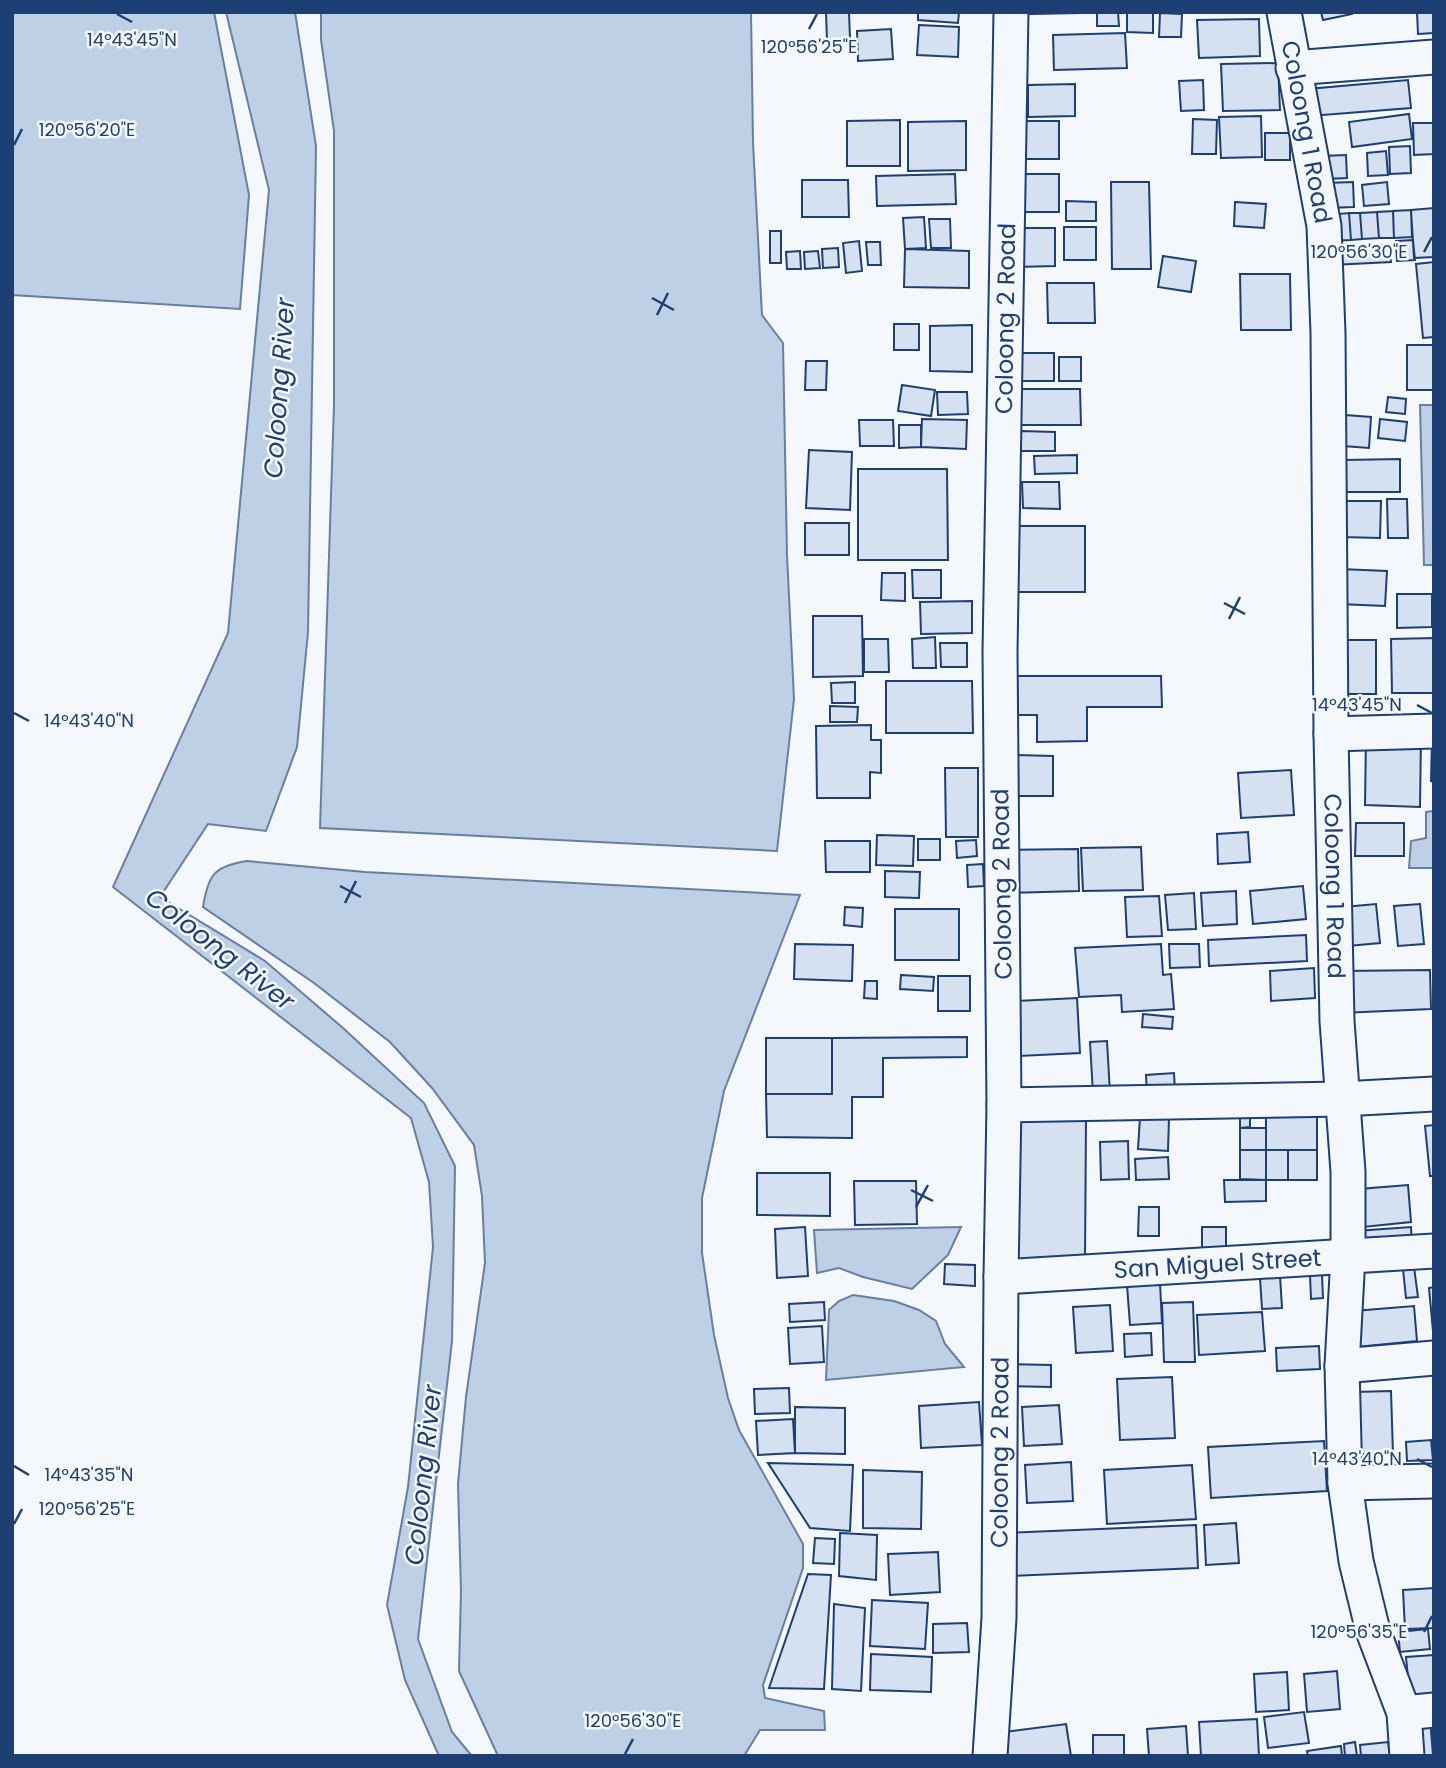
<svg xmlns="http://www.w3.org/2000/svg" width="1446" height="1768" viewBox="0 0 1446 1768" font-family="Poppins,sans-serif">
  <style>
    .water { fill: #bed0e5; stroke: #687fa3; stroke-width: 2 }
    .building { fill: #d5e0f0; stroke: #1d3f73; stroke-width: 2 }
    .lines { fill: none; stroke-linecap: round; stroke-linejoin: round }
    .minor-casing { stroke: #1d3f73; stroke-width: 37 }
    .minor { stroke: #f4f7fb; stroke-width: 33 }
    .ticks { fill: none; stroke: #1d3f73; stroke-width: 2.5 }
    .labels { text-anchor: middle; stroke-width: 5; stroke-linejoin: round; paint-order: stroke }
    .street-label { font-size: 24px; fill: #1d3f73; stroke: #f4f7fb }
    .water-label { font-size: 26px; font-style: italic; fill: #1d3f73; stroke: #f4f7fb }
    .ticks-label { font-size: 18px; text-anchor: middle; fill: #1d3f73; stroke: #f4f7fb; stroke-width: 5; stroke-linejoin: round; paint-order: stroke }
  </style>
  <rect width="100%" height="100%" fill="#f4f7fb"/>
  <!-- water -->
  <path class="water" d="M12,12H214L249,195L240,309L12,295Z
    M226,12H295L316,146L308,632L297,747L266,831L208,824L160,897L265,961L343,1028L424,1103L455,1166L452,1341L418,1639L452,1732L472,1756H439L405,1680L387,1605L408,1487L433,1247L429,1182L411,1118L113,887L228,633L269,190Z
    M321,12H751L753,143L762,315L783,343L787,555L794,699L777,851L320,828L334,405V131L321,40Z
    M1420,405H1434V565H1424Z
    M1434,811V868H1409L1411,841L1426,838V812Z
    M247,861L365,872L800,895L724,1091L702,1198V1253L714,1335L728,1398L739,1430L803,1544V1568L763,1685L765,1698L824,1711L825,1730H760L744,1756H498L459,1671L461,1591L458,1484L466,1397L485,1263L482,1196L474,1145L432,1088L390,1042L314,983L203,907C208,875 214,866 247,861Z
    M961,1227L948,1255L912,1289L863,1277L839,1268L817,1273L814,1230Z
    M853,1295L894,1301L919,1310L936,1321L945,1344L964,1367L826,1380L829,1310L839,1301Z"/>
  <!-- building -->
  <path class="building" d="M849,12L850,39L827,40L826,13Z
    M918,12H959L958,23L918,20Z
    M1030,12H1081V13L1030,14Z
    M1097,12H1118L1119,26H1097Z
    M1127,12H1153V33L1127,32Z
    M1321,12H1352V14L1323,20Z
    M1417,12H1434V33L1418,34Z
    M1160,13L1182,14L1181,37H1159Z
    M1259,19L1260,56L1199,58L1197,20Z
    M919,25L959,27L958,57L917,55Z
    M891,29L893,59L858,61L857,31Z
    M1125,33L1127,68L1054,70L1053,35Z
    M1278,63L1280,110L1223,111L1221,64Z
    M1203,80L1204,110L1181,111L1179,81Z
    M1408,80L1411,108L1310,116L1308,89Z
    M1075,84V116L1028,117V85Z
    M1409,114L1412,139L1352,147L1349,122Z
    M1261,116L1262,157L1221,158L1219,117Z
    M1193,119L1217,120L1216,154H1192Z
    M900,120V166H847V121Z
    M966,121V170L908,171V122Z
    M1020,121H1059V159H1020Z
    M1413,123H1434V154L1414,155Z
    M1265,133H1290V160H1265Z
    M1410,146L1411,173L1390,174L1389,147Z
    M1386,151L1388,175L1368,176L1367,153Z
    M1346,155L1347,178L1324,179L1323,156Z
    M955,174L956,204L877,206L876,176Z
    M1019,174H1059V212H1019Z
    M802,180H848L849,217H802Z
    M1111,182H1149L1151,269H1112Z
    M1353,182L1354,207L1326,208L1325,183Z
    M1387,182L1389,204L1364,206L1362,185Z
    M1066,201L1096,202V221H1066Z
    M1235,202L1266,204L1264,228L1234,226Z
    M1434,208V257L1414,258L1411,210Z
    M1411,210L1412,237L1394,238L1393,211Z
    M1393,211L1394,238H1379L1377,212Z
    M1377,212L1379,238L1362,239L1360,213Z
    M1349,213H1360L1362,239L1351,240Z
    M1349,213L1351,240L1328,241L1327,215Z
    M924,217L926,248L905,249L903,218Z
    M929,219H950L951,248H931Z
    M1064,227H1096V260H1064Z
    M1012,228H1055V266L1012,267Z
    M770,231H781V263H770Z
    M1413,240L1415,260L1397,261L1396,241Z
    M859,241L862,271L846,273L843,243Z
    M866,242H880L881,265H868Z
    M1389,245L1391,262L1332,265L1330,247Z
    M838,248L839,267L823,268L822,249Z
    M905,249L969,251V288L904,287Z
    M800,251L801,269H787L786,252Z
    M818,251L820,268L805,269L804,252Z
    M1163,256L1196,261L1191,292L1158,287Z
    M1434,262V337L1423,338L1416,264Z
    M1240,274H1290L1291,330H1241Z
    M1047,283H1094L1095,323H1048Z
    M894,324H919V350H894Z
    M972,325V372L930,371V326Z
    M1407,345H1434V390H1407Z
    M1008,353H1054V381H1009Z
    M1059,357H1081V381H1059Z
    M806,361H827L826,390H805Z
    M902,385L935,390L931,416L898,411Z
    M1007,389H1080L1081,425H1008Z
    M937,392H967L968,414L938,415Z
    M1388,397L1406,399L1405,414L1386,412Z
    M1345,415L1371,417L1369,448L1343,446Z
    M922,419L967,420L966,449L921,447Z
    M1380,419L1407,422L1405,441L1378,438Z
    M859,420H893L894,446H860Z
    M899,425H921V447L899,448Z
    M1021,431L1055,432V451H1021Z
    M809,450L852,452L850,510L806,508Z
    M1077,455V473L1035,474L1034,456Z
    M1400,459V492H1344V460Z
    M858,469H947L948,560H858Z
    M1022,482H1059L1060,509L1023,508Z
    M1387,499H1407L1408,538H1388Z
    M1341,501H1381L1380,538L1341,537Z
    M805,523H849V555H805Z
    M1010,526H1085V592H1011Z
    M1340,569L1387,571L1385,606L1339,604Z
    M912,570H941V598H913Z
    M882,573H905V601L881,600Z
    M1397,594H1432V627L1397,628Z
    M972,601V633L921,634L920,602Z
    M813,616H862L863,676L813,677Z
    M935,637L936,668H913L912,639Z
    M1434,638V693H1392L1391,639Z
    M864,639H888L889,672H864Z
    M1343,640H1376V694H1344Z
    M940,643H967V667H941Z
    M1017,676H1161L1162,707H1087V741L1037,742V715H1018Z
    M886,681H972L973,733H886Z
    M855,682V703H832L831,683Z
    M830,706L858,707L857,722H830Z
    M871,725V740H881V773L870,772V798H817L816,726Z
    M1366,735L1421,736L1420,807L1365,805Z
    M1432,737H1434V782L1431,781Z
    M1012,755L1053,756V796H1012Z
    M945,768H978V837H946Z
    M1291,770L1294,815L1241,818L1238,773Z
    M1356,823H1404V856H1355Z
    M1248,832L1250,862L1218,864L1217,834Z
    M877,835L914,836L913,866L876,865Z
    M918,839H940V860H918Z
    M976,840L977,856L957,858L956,841Z
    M825,841H870V872H826Z
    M1141,847L1143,890L1083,891L1081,848Z
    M1078,849L1079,891L1008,893L1007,850Z
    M983,864L984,886L968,887L967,865Z
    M885,871L920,872L919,898L885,897Z
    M1303,886L1306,919L1253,924L1250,891Z
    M1236,891L1237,924L1203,926L1201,893Z
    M1194,893L1196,929L1168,930L1165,895Z
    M1159,896L1162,936L1127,937L1125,897Z
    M1376,904L1380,943L1348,946L1344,907Z
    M1420,904L1424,944L1398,946L1394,906Z
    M845,907L863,908L862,927L844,925Z
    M895,909H959V960H895Z
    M1306,935L1307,961L1209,966L1208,940Z
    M795,944L853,945L852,981L794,979Z
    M1161,944L1163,975L1171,974L1174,1009L1122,1012L1121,995L1079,997L1075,948Z
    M1169,944H1199L1200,967L1170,968Z
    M1314,968L1315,998L1271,1001L1270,971Z
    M1430,970L1431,1009L1341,1013L1343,971Z
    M901,975L934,977L933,991L900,989Z
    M938,976H970V1011H938Z
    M865,981H877V999L864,998Z
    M1077,998L1080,1053L1019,1056L1016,1001Z
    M1143,1014L1173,1017L1172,1029L1142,1027Z
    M967,1037V1057L883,1058V1097H852V1138L767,1137L766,1094H832V1038Z
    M766,1038H832V1094H766Z
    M1107,1041L1110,1093L1093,1094L1090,1042Z
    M1174,1073L1175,1092L1147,1094L1146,1075Z
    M1240,1111H1250V1127L1240,1128Z
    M1266,1114H1317V1150H1266Z
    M1140,1117L1169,1118L1168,1151L1138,1149Z
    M1014,1119H1086L1085,1260L1013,1259Z
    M1434,1125V1176H1430L1425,1126Z
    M1240,1128H1266V1150H1240Z
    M1128,1141L1129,1179L1101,1180L1100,1142Z
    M1240,1150H1266V1180L1240,1179Z
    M1266,1150H1288V1180H1266Z
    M1288,1150H1317V1180H1288Z
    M1168,1157L1169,1179L1136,1180L1135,1159Z
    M757,1173H830V1216L757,1215Z
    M1224,1180H1266V1201L1225,1202Z
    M854,1181H916L917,1224L855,1225Z
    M1408,1185L1411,1222L1363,1227L1359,1189Z
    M1139,1207H1159V1236H1138Z
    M805,1227L808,1276L777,1278L775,1229Z
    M1202,1227H1226V1253H1202Z
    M1411,1227L1412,1250L1358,1254L1356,1231Z
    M945,1264L975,1265V1286L944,1284Z
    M1414,1267L1418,1297L1406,1298L1403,1269Z
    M1310,1275H1322L1323,1298L1311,1299Z
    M1280,1276L1282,1308L1262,1309L1260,1278Z
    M1160,1283L1162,1323L1130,1325L1127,1285Z
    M1434,1287V1331H1433L1429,1288Z
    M824,1302L825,1320L790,1322L789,1304Z
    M1193,1302L1195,1362H1164L1162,1303Z
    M1110,1305L1113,1351L1076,1353L1073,1307Z
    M1414,1306L1417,1341L1357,1347L1354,1311Z
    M1262,1312L1265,1351L1199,1355L1197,1315Z
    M822,1326L824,1362L790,1364L788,1328Z
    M1151,1333L1152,1355L1125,1357L1124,1334Z
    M1319,1346L1320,1369L1277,1371L1276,1348Z
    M1008,1364L1051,1365V1387L1008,1386Z
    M1172,1377L1175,1438L1120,1440L1117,1379Z
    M789,1388L790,1413L755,1414L754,1389Z
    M1391,1391L1393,1454H1356L1354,1392Z
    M979,1402L982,1445L921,1448L919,1406Z
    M1059,1405L1062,1444L1024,1446L1022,1407Z
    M795,1407L845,1408V1454L795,1453Z
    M793,1419L795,1453L758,1455L756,1421Z
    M1431,1440L1433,1460L1407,1461L1406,1442Z
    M1324,1441L1327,1491L1211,1498L1208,1447Z
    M1071,1462L1073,1501L1027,1503L1025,1465Z
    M768,1463L853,1465L850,1531L810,1528Z
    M1192,1465L1196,1519L1107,1524L1104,1470Z
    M863,1470L922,1472L921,1529L863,1528Z
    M1236,1523L1239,1563L1206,1565L1204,1525Z
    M1196,1525L1198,1568L1008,1576L1006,1533Z
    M840,1533L877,1535L876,1580L839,1576Z
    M815,1538L835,1539L834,1564L813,1563Z
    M938,1552L940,1592L890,1595L888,1554Z
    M808,1574L831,1575L824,1689L769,1688Z
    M1434,1588V1628L1405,1629L1403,1590Z
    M872,1600L928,1603L925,1649L870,1646Z
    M834,1604L865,1608L861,1691L832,1689Z
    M967,1623L969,1652L933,1653V1624Z
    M1428,1629L1430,1649L1400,1652L1398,1632Z
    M871,1654L932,1657L931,1692L870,1690Z
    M1434,1655V1699L1410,1700L1406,1657Z
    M1337,1671L1340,1709L1307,1712L1304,1674Z
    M1287,1672L1289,1710L1256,1712L1254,1674Z
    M1304,1712L1309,1743L1268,1748L1264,1717Z
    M1430,1718L1433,1756H1415L1412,1720Z
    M1257,1719L1259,1756H1201L1199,1722Z
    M1066,1724L1071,1756H998L996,1733Z
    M1186,1726L1188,1756H1149L1147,1729Z
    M1093,1735H1124V1756H1093Z
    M1355,1742L1357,1756H1345L1344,1744Z
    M1388,1742L1390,1756H1361L1360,1745Z
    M1341,1746L1342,1756H1308L1307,1751Z"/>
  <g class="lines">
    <defs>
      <g id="minor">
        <path id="s1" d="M1284,12L1324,226L1328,333L1331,734L1337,1021L1348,1172V1256L1342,1366L1345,1483L1356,1561L1373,1631L1404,1713L1407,1756"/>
        <path d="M1293,68L1434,57"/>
        <path d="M1331,734L1434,731"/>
        <path d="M1004,1105L1342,1099L1434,1094"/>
        <path id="s2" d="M1001,1277L1434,1251"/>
        <path d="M1342,1366L1434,1358"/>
        <path d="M1345,1483L1434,1481"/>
        <path d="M1404,1713L1434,1710"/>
        <path id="s3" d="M990,1756L999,1618L1001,1277L1004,1105L1000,652L1011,12"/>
      </g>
    </defs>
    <!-- minor casing -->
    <use href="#minor" class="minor-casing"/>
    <!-- minor -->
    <use href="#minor" class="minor"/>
  </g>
  <!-- ticks -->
  <path class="ticks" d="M117,14L132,22M809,29L817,14M14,145L22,129M1424,252L1432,237M652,298L674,310M657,315L668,293M1224,603L1245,614M1229,619L1240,597M1417,705L1432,713M14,713L29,721M340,886L361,897M345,903L356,881M911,1190L933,1201M916,1207L928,1185M1417,1459L1432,1467M14,1466L29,1475M14,1524L22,1509M1424,1632L1432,1616M625,1754L633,1739"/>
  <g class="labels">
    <!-- street labels -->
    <g class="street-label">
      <text dy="8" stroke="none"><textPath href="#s1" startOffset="122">Coloong 1 Road</textPath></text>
      <text dy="8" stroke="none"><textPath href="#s3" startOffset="1438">Coloong 2 Road</textPath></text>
      <text transform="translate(1002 884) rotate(-91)" y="8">Coloong 2 Road</text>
      <text dy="8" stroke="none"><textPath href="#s1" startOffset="878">Coloong 1 Road</textPath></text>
      <text dy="8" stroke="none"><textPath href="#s2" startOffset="217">San Miguel Street</textPath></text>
      <text dy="8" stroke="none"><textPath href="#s3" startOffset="304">Coloong 2 Road</textPath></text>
    </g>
    <!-- water labels -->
    <g class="water-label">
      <text transform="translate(279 388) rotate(-86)" y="9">Coloong River</text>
      <text transform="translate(220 949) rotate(38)" y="9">Coloong River</text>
      <text transform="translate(423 1475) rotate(-84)" y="9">Coloong River</text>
    </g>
  </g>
  <g class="ticks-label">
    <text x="132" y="46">14°43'45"N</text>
    <text x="809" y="53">120°56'25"E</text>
    <text x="87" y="136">120°56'20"E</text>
    <text x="1359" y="258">120°56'30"E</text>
    <text x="1357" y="711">14°43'45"N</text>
    <text x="89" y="727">14°43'40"N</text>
    <text x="1357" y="1465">14°43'40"N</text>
    <text x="89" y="1481">14°43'35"N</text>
    <text x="87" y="1515">120°56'25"E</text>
    <text x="1359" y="1638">120°56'35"E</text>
    <text x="633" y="1727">120°56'30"E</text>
  </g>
  <!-- border -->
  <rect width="1446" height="1768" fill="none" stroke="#1d3f73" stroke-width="28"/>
</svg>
